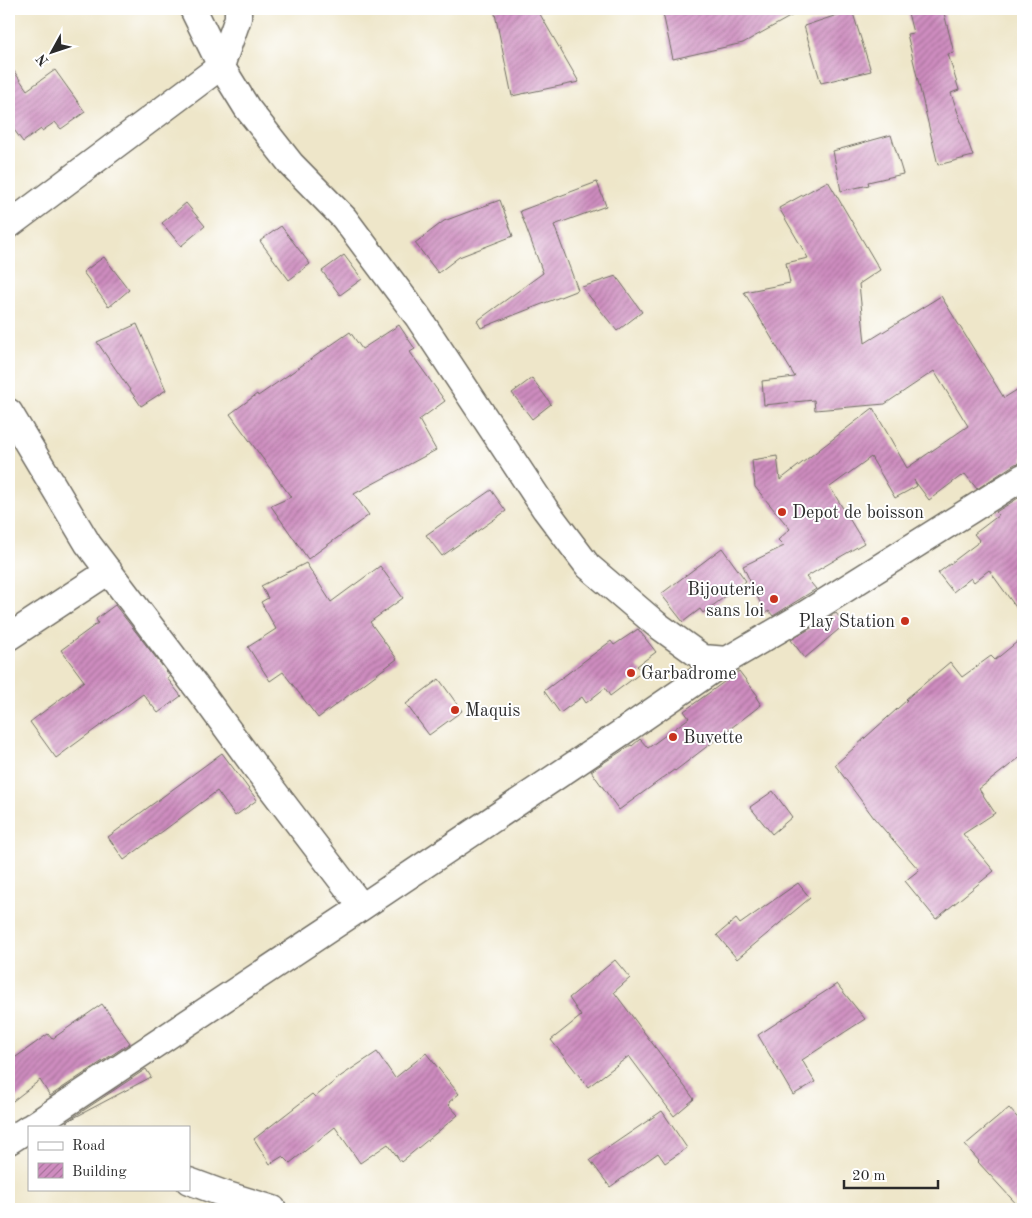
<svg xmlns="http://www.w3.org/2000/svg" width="1032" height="1218" viewBox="0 0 1032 1218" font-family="'Old Standard TT',serif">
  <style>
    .building { fill: url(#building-hatch) }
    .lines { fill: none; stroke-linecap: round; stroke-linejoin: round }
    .street-casing { stroke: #6f6c62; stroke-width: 29 }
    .street { stroke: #fff; stroke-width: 26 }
    .poi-dot { fill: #c8321e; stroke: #fff; stroke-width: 2 }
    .labels { text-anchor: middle; stroke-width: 4; stroke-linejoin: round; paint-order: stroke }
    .poi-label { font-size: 18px; fill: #2b2b2b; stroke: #fff; text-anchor: start }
  </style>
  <defs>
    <pattern id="building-hatch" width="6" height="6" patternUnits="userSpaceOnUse" patternTransform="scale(1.25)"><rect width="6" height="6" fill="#ce8cbf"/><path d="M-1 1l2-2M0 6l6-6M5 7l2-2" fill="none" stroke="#a7739b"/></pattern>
  </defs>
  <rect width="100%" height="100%" fill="#fff"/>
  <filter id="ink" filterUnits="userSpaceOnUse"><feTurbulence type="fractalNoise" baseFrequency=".02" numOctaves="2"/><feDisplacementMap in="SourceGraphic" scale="10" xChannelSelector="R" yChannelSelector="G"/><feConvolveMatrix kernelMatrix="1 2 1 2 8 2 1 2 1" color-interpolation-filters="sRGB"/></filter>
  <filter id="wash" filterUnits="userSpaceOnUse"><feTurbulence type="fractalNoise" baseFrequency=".0096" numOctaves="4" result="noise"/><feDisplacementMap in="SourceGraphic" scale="20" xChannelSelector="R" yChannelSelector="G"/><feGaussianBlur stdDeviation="1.12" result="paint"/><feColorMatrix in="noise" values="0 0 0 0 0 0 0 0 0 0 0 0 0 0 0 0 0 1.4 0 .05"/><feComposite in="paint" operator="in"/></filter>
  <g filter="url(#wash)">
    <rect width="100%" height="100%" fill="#eee6c9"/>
    <g id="blocks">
      <!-- building -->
      <path class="building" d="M494,9H537L579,82L512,96Z
        M662,9H804L743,43L673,59Z
        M907,9H943L954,53L948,54L959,90L951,93L973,156L938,165L907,34L913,33Z
        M852,10L871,71L821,83L804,26Z
        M9,64L27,90L55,70L85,112L61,129L55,122L42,131L41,129L23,142L9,123Z
        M891,135L903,174L868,182L869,185L841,191L833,151Z
        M828,181L880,270L859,284L865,343L941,296L1004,398L1023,386V462L1015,464L977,489L965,474L961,477V476L929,500L914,480L917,486L895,498L871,457L830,487L864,543L806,577L816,589L773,616L769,611L765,613L743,566L784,546L778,540L790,529L755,487L752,460L777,456L780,480L873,408L907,468L968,426L934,371L885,404L815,410L814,400L764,405L762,381L795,377L744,292L790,283L786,263L808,258L779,208Z
        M597,182L606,206L554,225L578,290L481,328L477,321L543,273L520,211Z
        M500,200L513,236L459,257L438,273L415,243L444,221Z
        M186,203L205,226L181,246L162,223Z
        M281,226L310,264L289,280L260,241Z
        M344,255L362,279L340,295L322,271Z
        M104,257L129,290L109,307L83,272Z
        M616,276L642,312L617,331L582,287Z
        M137,324L166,390L141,406L97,342Z
        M399,325L415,349L410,352L445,401L419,420L436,450L354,494L369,515L308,559L271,506L291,497L230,414L257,394L258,396L350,332L362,349Z
        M532,378L551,404L532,419L512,393Z
        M491,490L506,511L442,556L426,535Z
        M1023,495V617L989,570L974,582L971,578L953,592L938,573L980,541L974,534L999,515L996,512Z
        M722,548L746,581L703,613L700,609L683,622L661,594Z
        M306,563L331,602L380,566L403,598L370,622L397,659L318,718L283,672L270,681L248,647L276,629L261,602L268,598L261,586Z
        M115,605L170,676L167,678L181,696L158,713L143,694L56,758L30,722L84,681L61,650L98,623L96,619Z
        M836,613L845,624L805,658L791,640Z
        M638,629L656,652L637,666L642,672L610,696L605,688L586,703L582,697L560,713L544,691L611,641L614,645Z
        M1023,637V755L979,789L995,813L963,834L994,871L936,919L905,881L919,870L874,818L835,765L907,700L906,699L950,662L962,677L991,656L995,660Z
        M739,671L758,696L756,697L761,705L675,771L674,770L619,810L591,771L631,745L632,746L640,739L648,748L689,718L684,711Z
        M439,679L462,711L429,735L406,704Z
        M222,753L257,800L235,816L217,791L124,860L108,837Z
        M773,791L792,817L772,834L750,807Z
        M798,883L810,898L737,959L717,935L736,919L740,924Z
        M615,960L630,978L614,992L694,1099L674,1116L629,1056L588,1087L551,1040L581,1016L569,998Z
        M837,984L865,1019L802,1060L815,1082L793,1095L758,1035Z
        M102,1004L130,1043L50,1096L40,1080L9,1104V1062L48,1034L52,1039Z
        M377,1052L395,1078L426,1053L459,1094L449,1102L450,1104L449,1105L458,1115L401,1162L388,1144L360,1163L335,1127L290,1163L283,1156L270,1164L254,1139L312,1094L315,1097L341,1076Z
        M146,1069L151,1077L66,1122Z
        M1009,1108L1023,1124V1209H1021L978,1162L979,1161L965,1145Z
        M662,1111L687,1148L665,1163L658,1153L610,1187L590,1160Z"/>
    </g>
  </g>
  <g filter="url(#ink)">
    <use href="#blocks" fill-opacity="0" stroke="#6f6c62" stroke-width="1"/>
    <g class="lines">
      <defs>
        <path id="street" d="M193,9L221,66L247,108L291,164L344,218L418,317L545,509L588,566L656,624L703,658L727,660
          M9,225L221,66L238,18V9
          M9,412L88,544L204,697L256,768L362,907
          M9,637L109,571
          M31,1127L362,907L621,733L727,660L804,615L1023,477
          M9,1141L29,1128
          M189,1181L224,1194L273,1209"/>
      </defs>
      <!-- street casing -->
      <use href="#street" class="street-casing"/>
      <!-- street -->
      <use href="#street" class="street"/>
    </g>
  </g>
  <!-- markers -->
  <g class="poi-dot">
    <circle cx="782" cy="512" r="5"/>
    <circle cx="774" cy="599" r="5"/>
    <circle cx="905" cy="621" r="5"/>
    <circle cx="631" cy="673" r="5"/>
    <circle cx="455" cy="710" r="5"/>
    <circle cx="673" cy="737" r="5"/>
  </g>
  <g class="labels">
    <!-- poi labels -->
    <g class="poi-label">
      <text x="792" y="518">Depot de boisson</text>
      <text x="764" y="595" text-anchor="end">Bijouterie<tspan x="764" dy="21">sans loi</tspan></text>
      <text x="895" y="627" text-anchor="end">Play Station</text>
      <text x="641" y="679">Garbadrome</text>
      <text x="465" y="716">Maquis</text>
      <text x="683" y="743">Buvette</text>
    </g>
  </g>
  <!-- margin -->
  <rect width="1032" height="1218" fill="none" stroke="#fff" stroke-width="30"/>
  <!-- legend -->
  <rect x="28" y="1126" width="162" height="65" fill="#ffffff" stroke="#aaaaaa"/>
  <rect x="38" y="1142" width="25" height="8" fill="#ffffff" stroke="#aaaaaa"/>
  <text x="72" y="1150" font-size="15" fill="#2b2b2b">Road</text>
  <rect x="38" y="1163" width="25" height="15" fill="url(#building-hatch)" stroke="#aaaaaa"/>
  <text x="72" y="1176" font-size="15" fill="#2b2b2b">Building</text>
  <!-- north arrow -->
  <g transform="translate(52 52) rotate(230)" stroke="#ffffff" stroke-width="4" paint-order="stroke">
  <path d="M0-4L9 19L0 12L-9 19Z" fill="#2b2b2b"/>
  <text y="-8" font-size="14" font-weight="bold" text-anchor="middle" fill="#2b2b2b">N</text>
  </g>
  <!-- scale -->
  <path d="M844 1180v8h94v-8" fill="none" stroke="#2b2b2b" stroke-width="2.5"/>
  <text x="852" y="1180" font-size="15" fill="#2b2b2b" stroke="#ffffff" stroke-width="4" paint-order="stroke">20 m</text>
</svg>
